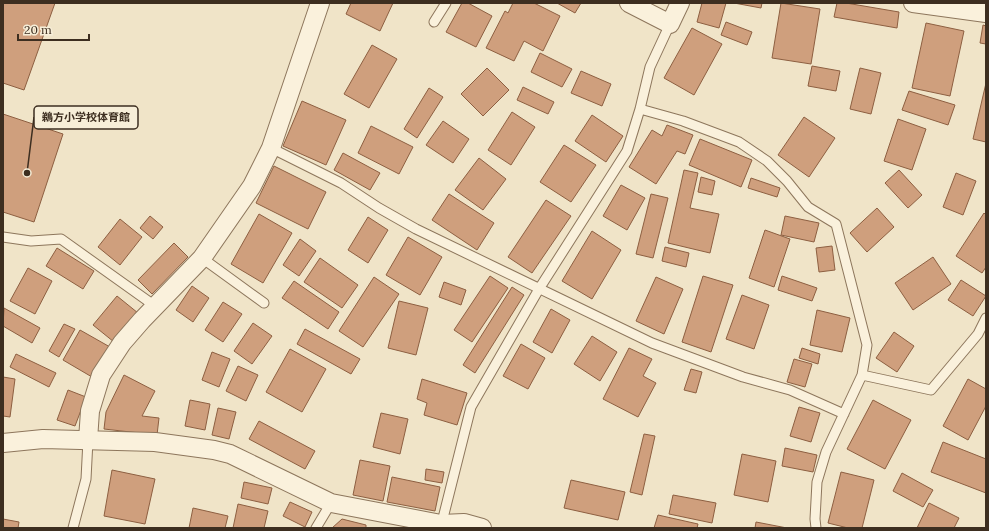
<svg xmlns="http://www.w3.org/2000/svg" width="989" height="531" viewBox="0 0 989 531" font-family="Lora,'Noto Sans JP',serif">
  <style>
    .building { fill: #cf9f7d; stroke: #8d5f41 }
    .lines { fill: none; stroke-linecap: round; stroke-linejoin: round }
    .lane-casing { stroke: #8d765c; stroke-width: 11 }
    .street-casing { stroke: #8d765c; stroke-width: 20 }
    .lane { stroke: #faf1dc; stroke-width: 9 }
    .street { stroke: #faf1dc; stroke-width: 18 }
    .leader { fill: none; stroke: #3d2e20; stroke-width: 1.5 }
    .callout-dot { fill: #3d2e20; stroke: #f7eed8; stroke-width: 1.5 }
    .callout { fill: #f7eed8; stroke: #3d2e20; stroke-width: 1.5 }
    .callout-label { font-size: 11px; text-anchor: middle; font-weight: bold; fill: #3d2e20 }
  </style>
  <rect width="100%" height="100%" fill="#f0e4c8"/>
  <!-- building -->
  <path class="building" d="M3,3H55L24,90L3,83Z
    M351,3H393L380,31L346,14Z
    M462,3H468L492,16L476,47L446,32Z
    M513,3H534L560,16L543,51L524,41L514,61L486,48L505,11L508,13Z
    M557,3H581L575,13Z
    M702,3H726L719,28L697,22Z
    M734,3H762L761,8Z
    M781,3L820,9L811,64L772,58Z
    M837,3H846L899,12L897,28L834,17Z
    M726,22L752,32L747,45L721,35Z
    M926,23L964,31L950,96L912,88Z
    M983,25L986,26V44L980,43Z
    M692,28L722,44L694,95L664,78Z
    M372,45L397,59L369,108L344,94Z
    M540,53L572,69L562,87L531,72Z
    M812,66L840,71L836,91L808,86Z
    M487,68L509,90L483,116L461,94Z
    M860,68L881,73L871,114L850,109Z
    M581,71L611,84L602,106L571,93Z
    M986,83V142L973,139Z
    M523,87L554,102L548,114L517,100Z
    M429,88L443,97L417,138L404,129Z
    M909,91L955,105L948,125L902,110Z
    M302,101L346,120L326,165L283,146Z
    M512,112L535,127L511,165L488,150Z
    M3,114L63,134L34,222L3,212Z
    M592,115L623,136L606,162L575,141Z
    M804,117L835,138L809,177L778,155Z
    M898,119L926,129L912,170L884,161Z
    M443,121L469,139L453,163L426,145Z
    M667,125L693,135L685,154L677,151L656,184L629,167L652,130L662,136Z
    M371,126L413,147L399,174L358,153Z
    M700,139L752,160L741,187L689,165Z
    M564,145L596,165L571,202L540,182Z
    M343,153L380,173L370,190L334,170Z
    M479,158L506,179L483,210L455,190Z
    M274,166L326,192L308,229L256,203Z
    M684,170L698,173L690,208L719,214L710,253L668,243Z
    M899,170L922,195L908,208L885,183Z
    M956,173L976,181L963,215L943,207Z
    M701,177L715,181L712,195L698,192Z
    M751,178L780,188L777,197L748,188Z
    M621,185L645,198L627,230L603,216Z
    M449,194L494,223L477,250L432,220Z
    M651,194L668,198L653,258L636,254Z
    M546,200L571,216L532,273L508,257Z
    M877,208L894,227L867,252L850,233Z
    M984,213L986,215V267L982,273L956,256Z
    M259,214L292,233L263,283L231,264Z
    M150,216L163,227L153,239L140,228Z
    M785,216L819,223L814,242L781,235Z
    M368,217L388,230L368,263L348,250Z
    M120,219L142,237L120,265L98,247Z
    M765,230L790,239L774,287L749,278Z
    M592,231L621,250L592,299L562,281Z
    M408,237L442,257L420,295L386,275Z
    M300,239L316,251L299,276L283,265Z
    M174,243L188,257L152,294L138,280Z
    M832,246L835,270L819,272L816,248Z
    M665,247L689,253L686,267L662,261Z
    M57,248L94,271L83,289L46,266Z
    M933,257L951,284L913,310L895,283Z
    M320,258L358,285L342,308L304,282Z
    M28,268L52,281L35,314L10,301Z
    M490,276L508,288L472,342L454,330Z
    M703,276L733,285L711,352L682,342Z
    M782,276L817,288L812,301L778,290Z
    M374,277L399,294L363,347L339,331Z
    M656,277L683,289L664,334L636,321Z
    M961,280L986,296L973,316L948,300Z
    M294,281L339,312L328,329L282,298Z
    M444,282L466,290L461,305L439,297Z
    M192,286L209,298L193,322L176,310Z
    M512,287L524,295L475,373L463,365Z
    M742,295L769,305L754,349L726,339Z
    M117,296L138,313L114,342L93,325Z
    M399,301L428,308L416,355L388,348Z
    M223,302L242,314L223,342L205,330Z
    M4,308L40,328L32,343L3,326Z
    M551,309L570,320L552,353L533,342Z
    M817,310L850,318L842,352L810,345Z
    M253,323L272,336L252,364L234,351Z
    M64,324L75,329L59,357L49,351Z
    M305,329L360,359L351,374L297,344Z
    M80,330L110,347L92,377L63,360Z
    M894,332L914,346L897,372L876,358Z
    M592,336L617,352L600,381L574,364Z
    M521,344L545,358L528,389L503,376Z
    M629,348L652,359L643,376L656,383L638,417L603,399Z
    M802,348L820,354L818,364L799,358Z
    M290,349L326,369L302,412L266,392Z
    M212,352L230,359L219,387L202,380Z
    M16,354L56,373L49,387L10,367Z
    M794,359L812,364L805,387L787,382Z
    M238,366L258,375L246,401L226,391Z
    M691,369L702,372L696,393L684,390Z
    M124,375L155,391L142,416L159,418L157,435L104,429L106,412Z
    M3,377L15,379L10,417L3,416Z
    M422,379L467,393L457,425L424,415L427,403L417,399Z
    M968,379L986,389V406L968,440L943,426Z
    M68,390L86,397L75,426L57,420Z
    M190,400L210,404L205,430L185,426Z
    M873,400L911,420L885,469L847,449Z
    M799,407L820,413L811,442L790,436Z
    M218,408L236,412L229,439L212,435Z
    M381,413L408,419L400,454L373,447Z
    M259,421L315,451L305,469L249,439Z
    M644,434L655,436L642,495L630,492Z
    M943,442L986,459V493L931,472Z
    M785,448L817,455L813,472L782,466Z
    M742,454L776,461L768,502L734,495Z
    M360,460L390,466L383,501L353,495Z
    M426,469L444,472L442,483L425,480Z
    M112,470L155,479L145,524L104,516Z
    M841,472L874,480L862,528H848L828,523Z
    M902,473L933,490L923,507L893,491Z
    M392,477L440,487L435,511L387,502Z
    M571,480L625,492L618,520L564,508Z
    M244,482L272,488L268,504L241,498Z
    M673,495L716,503L712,523L669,514Z
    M290,502L312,512L305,527L283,516Z
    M929,503L959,518L954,528H917Z
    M238,504L268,511L264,528H233Z
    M193,508L228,516L225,528H189Z
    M658,515L698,524L697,528H654Z
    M3,519L19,522L18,528H3Z
    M342,519L366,525V528H332Z
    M756,522L787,528H755Z"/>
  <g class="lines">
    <defs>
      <path id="lane" d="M434,22L446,3
        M640,109L683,121L739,142L767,161L787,181L808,207L836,224L867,345L862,375L826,452L817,482L815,519L816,528
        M271,148L341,183L379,208L416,229L652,343L743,377L790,390L844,414
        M3,237L31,241L61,239L155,306
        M202,258L264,303
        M862,375L931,390L978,334L986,318
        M441,526L471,407L539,289L627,151L640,109L650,67L670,24
        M73,528L86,479L88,440
        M316,528L331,503"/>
      <path id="street" d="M629,3L670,24L680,3
        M913,3L986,13
        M88,440L90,411L101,375L122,343L142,320L202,258L252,186L271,148L320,3
        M3,443L43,439L155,442L214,450L230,454L331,503L441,524L464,523L482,528"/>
    </defs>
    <!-- lane casing -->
    <use href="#lane" class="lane-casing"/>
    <!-- street casing -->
    <use href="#street" class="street-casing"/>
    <!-- lane -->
    <use href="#lane" class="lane"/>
    <!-- street -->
    <use href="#street" class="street"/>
  </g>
  <!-- callouts -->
  <path class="leader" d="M27 173L34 117"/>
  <circle class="callout-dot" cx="27" cy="173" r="4"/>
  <rect class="callout" x="34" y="106" width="104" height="23" rx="4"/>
  <g class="callout-label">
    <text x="86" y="121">鵜方小学校体育館</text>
  </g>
  <!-- border -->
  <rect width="989" height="531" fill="none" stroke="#3d2e20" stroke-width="8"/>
  <!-- scale -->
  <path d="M18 34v6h71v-6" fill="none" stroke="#3d2e20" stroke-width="2"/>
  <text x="24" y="34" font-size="12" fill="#3d2e20" stroke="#f7eed8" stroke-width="3" paint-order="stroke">20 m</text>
</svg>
